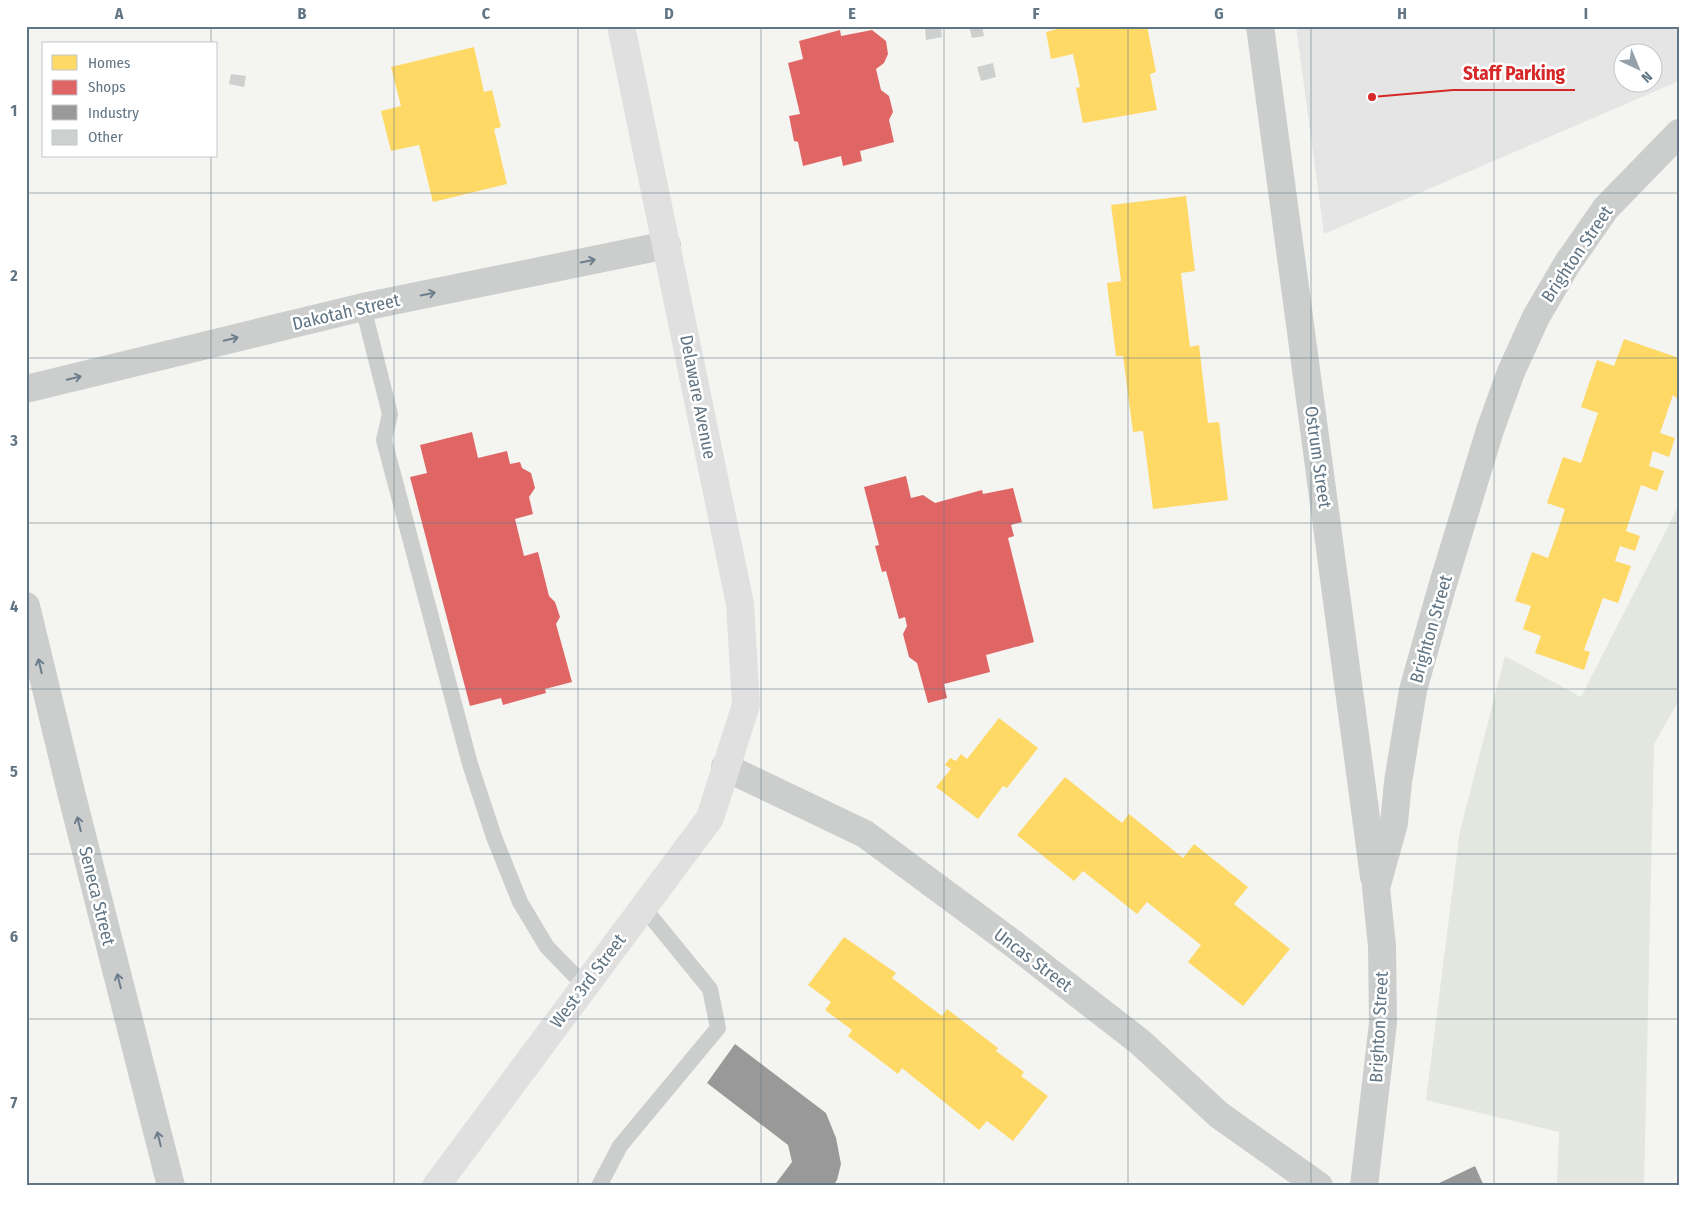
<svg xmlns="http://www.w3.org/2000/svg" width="1705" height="1212" viewBox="0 0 1705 1212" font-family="'Fira Sans Condensed',sans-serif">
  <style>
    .built { fill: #e4e5e4; fill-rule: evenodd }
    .green { fill: #e3e7df }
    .homes { fill: #ffd966 }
    .shops { fill: #e06666 }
    .industry { fill: #999 }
    .building { fill: #ced0cf }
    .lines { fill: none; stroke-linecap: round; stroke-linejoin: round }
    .service { stroke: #cccece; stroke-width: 16 }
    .minor { stroke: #cccece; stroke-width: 28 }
    .secondary { stroke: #e0e0e1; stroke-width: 28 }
    .oneway { stroke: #6c7e8b }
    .grid { fill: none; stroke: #617584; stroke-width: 1; stroke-opacity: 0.55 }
    .labels { text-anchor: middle; stroke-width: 5; stroke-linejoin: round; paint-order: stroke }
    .street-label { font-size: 18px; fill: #617584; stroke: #fff }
    .leader { fill: none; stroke: #d62828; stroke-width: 2 }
    .callout-dot { fill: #d62828; stroke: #fff; stroke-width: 2 }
    .callout-label { font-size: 19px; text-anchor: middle; font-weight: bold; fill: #d62828; stroke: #fff; stroke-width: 5; stroke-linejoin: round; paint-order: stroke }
    .neatline { fill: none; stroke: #617584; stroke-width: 2 }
    .grid-label { font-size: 16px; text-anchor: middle; font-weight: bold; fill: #617584 }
  </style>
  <rect width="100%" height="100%" fill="#f4f4f1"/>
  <!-- built -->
  <path class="built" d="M1296,26H1679V81L1324,234ZM1622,52H1652V82H1622Z"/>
  <!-- green -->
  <path class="green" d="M1679,505V700L1654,744L1644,1186H1557L1559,1132L1426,1100L1460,831L1505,656L1581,697Z"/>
  <!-- homes -->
  <path class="homes" d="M1069,26H1147L1156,72L1150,74L1157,110L1083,123L1076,88L1080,87L1073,54L1051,59L1046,32Z
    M474,47L484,92L492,90L501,127L494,129L507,184L433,202L419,145L391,151L381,111L401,106L391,67Z
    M1186,196L1195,271L1181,273L1190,347L1199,345L1208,423L1219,422L1228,500L1153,509L1143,431L1133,432L1123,356H1116L1107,283L1121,281L1111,205Z
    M1624,339L1679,358V400L1673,395L1660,433L1675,438L1669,457L1653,451L1649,466L1664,471L1657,491L1641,485L1626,531L1640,536L1635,551L1620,546L1615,561L1631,566L1618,603L1603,598L1584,650L1590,652L1584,670L1535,653L1541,636L1523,629L1531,606L1515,601L1532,552L1548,558L1557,533L1565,509L1547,503L1563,457L1581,463L1598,413L1581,407L1597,360L1614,366Z
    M999,718L1038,748L1007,788L1003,786L978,819L936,787L951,769L945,765L950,758L956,761L961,754L967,759Z
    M1065,777L1122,823L1129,814L1183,858L1194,844L1248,887L1234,904L1290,949L1243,1006L1188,962L1201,945L1147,902L1137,914L1083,871L1074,881L1017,835Z
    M844,937L896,973L892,978L942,1016L947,1009L998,1048L996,1051L1024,1072L1021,1076L1048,1096L1013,1141L987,1121L979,1130L902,1068L898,1074L848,1036L852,1030L825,1010L831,1002L808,985Z"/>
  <!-- shops -->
  <path class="shops" d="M840,30L841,36L872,30L886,41L888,54L884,63L876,69L881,90L889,96L893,112L889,120L894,142L860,151L862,161L843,166L841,156L803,166L798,142L794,141L789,116L800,114L788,63L803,59L799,41Z
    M472,432L478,458L507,451L510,464L520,462L522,468L531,473L535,488L529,497L533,514L515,519L524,556L538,552L549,596L555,602L560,617L556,624L572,682L545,689L546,693L503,705L501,698L470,706L410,477L427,473L420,445Z
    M906,476L911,498L923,495L935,503L982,490L983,494L1013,488L1022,522L1011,525L1014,536L1008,538L1034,642L986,655L990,672L944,684L947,698L928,703L917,663L909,657L903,634L907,626L905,617L899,619L886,571L882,572L875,546L879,545L864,487Z"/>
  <!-- industry -->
  <path class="industry" d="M735,1044L826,1113L836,1138L841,1164L837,1180L833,1186H774L792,1162L788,1145L707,1083Z
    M1475,1166L1484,1186H1433Z"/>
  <!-- building -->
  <path class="building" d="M925,26H941L942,37L926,40Z
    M969,26H982L984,36L972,38Z
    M993,63L996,77L981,81L977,67Z
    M231,74L246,76L244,87L229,84Z"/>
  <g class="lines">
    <!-- service -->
    <path class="service" d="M363,307L390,414L384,440L470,764L494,837L520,902L547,947L585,986
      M599,1186L620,1146L718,1028L710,989L643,907"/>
    <!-- minor -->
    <path class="minor" d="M1260,26L1374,877
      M26,389L363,307L667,245
      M26,606L71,792L171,1186
      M725,767L865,834L1015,945L1140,1042L1219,1115L1319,1186
      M1364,1186L1383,1023L1382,946L1376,888L1394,823L1398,782L1413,690L1442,587L1490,430L1511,372L1536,317L1567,264L1606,208L1679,133"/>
    <!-- secondary -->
    <path class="secondary" d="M436,1186L710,818L746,705L740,604L621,26"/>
  </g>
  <!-- one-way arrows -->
  <defs><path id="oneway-shaft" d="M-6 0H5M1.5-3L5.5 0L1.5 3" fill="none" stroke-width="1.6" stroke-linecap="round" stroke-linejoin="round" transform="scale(1.25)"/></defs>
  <g class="oneway">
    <use href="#oneway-shaft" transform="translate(588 261) rotate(-11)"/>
    <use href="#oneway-shaft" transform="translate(428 294) rotate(-11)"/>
    <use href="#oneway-shaft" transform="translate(231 339) rotate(-14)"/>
    <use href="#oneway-shaft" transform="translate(74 378) rotate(-14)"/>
    <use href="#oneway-shaft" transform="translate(40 666) rotate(-103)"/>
    <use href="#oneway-shaft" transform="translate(79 824) rotate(-104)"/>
    <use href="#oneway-shaft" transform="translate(119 981) rotate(-104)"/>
    <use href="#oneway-shaft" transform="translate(159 1139) rotate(-104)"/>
  </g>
  <!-- grid -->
  <path class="grid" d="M211,26V44M394,26V1186M578,26V1186M761,26V1186M944,26V1186M1128,26V1186M1311,26V1186M1494,26V1186M211,156V1186M26,193H1679M26,358H1679M26,523H1679M26,689H1679M26,854H1679M26,1019H1679"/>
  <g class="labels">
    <!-- street labels -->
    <g class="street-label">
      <text transform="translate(1577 254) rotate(-56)" y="6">Brighton Street</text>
      <text transform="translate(346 312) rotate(-13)" y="6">Dakotah Street</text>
      <text transform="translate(698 397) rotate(79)" y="6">Delaware Avenue</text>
      <text transform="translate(1318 457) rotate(82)" y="6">Ostrum Street</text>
      <text transform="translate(1431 629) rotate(-74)" y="6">Brighton Street</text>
      <text transform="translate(97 896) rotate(76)" y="6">Seneca Street</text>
      <text transform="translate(1033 960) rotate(37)" y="6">Uncas Street</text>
      <text transform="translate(588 981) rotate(-53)" y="6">West 3rd Street</text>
      <text transform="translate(1379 1027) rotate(-87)" y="6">Brighton Street</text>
    </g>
  </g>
  <!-- callouts -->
  <path class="leader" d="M1372 97L1453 90H1575"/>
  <circle class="callout-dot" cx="1372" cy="97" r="5"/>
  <g class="callout-label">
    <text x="1514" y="80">Staff Parking</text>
  </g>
  <!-- border -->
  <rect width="1705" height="1212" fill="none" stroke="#ffffff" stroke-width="55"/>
  <!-- legend -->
  <rect x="42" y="42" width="175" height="115" fill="#ffffff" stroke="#c0c8ce"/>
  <rect x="52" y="55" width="25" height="15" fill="#ffd966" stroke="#c0c8ce"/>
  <text x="88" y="68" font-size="15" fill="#617584">Homes</text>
  <rect x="52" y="80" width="25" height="15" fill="#e06666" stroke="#c0c8ce"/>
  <text x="88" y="92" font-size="15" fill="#617584">Shops</text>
  <rect x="52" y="105" width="25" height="15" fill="#999999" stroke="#c0c8ce"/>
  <text x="88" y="118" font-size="15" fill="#617584">Industry</text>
  <rect x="52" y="130" width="25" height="15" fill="#ced0cf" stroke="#c0c8ce"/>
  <text x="88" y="142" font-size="15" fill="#617584">Other</text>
  <!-- north arrow -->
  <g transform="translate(1638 68) rotate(136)"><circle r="24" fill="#ffffff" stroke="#c0c8ce"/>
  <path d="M0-4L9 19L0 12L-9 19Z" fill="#94a1aa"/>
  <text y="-8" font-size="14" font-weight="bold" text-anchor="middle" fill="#617584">N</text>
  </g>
  <rect x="28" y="28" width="1650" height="1156" class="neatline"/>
  <g class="grid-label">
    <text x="119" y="19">A</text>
    <text x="302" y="19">B</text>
    <text x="486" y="19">C</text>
    <text x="669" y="19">D</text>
    <text x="852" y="19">E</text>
    <text x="1036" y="19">F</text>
    <text x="1219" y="19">G</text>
    <text x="1402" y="19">H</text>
    <text x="1586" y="19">I</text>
    <text x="14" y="116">1</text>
    <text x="14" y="281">2</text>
    <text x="14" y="446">3</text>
    <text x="14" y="612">4</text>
    <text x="14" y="777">5</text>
    <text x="14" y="942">6</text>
    <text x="14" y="1108">7</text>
  </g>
</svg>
